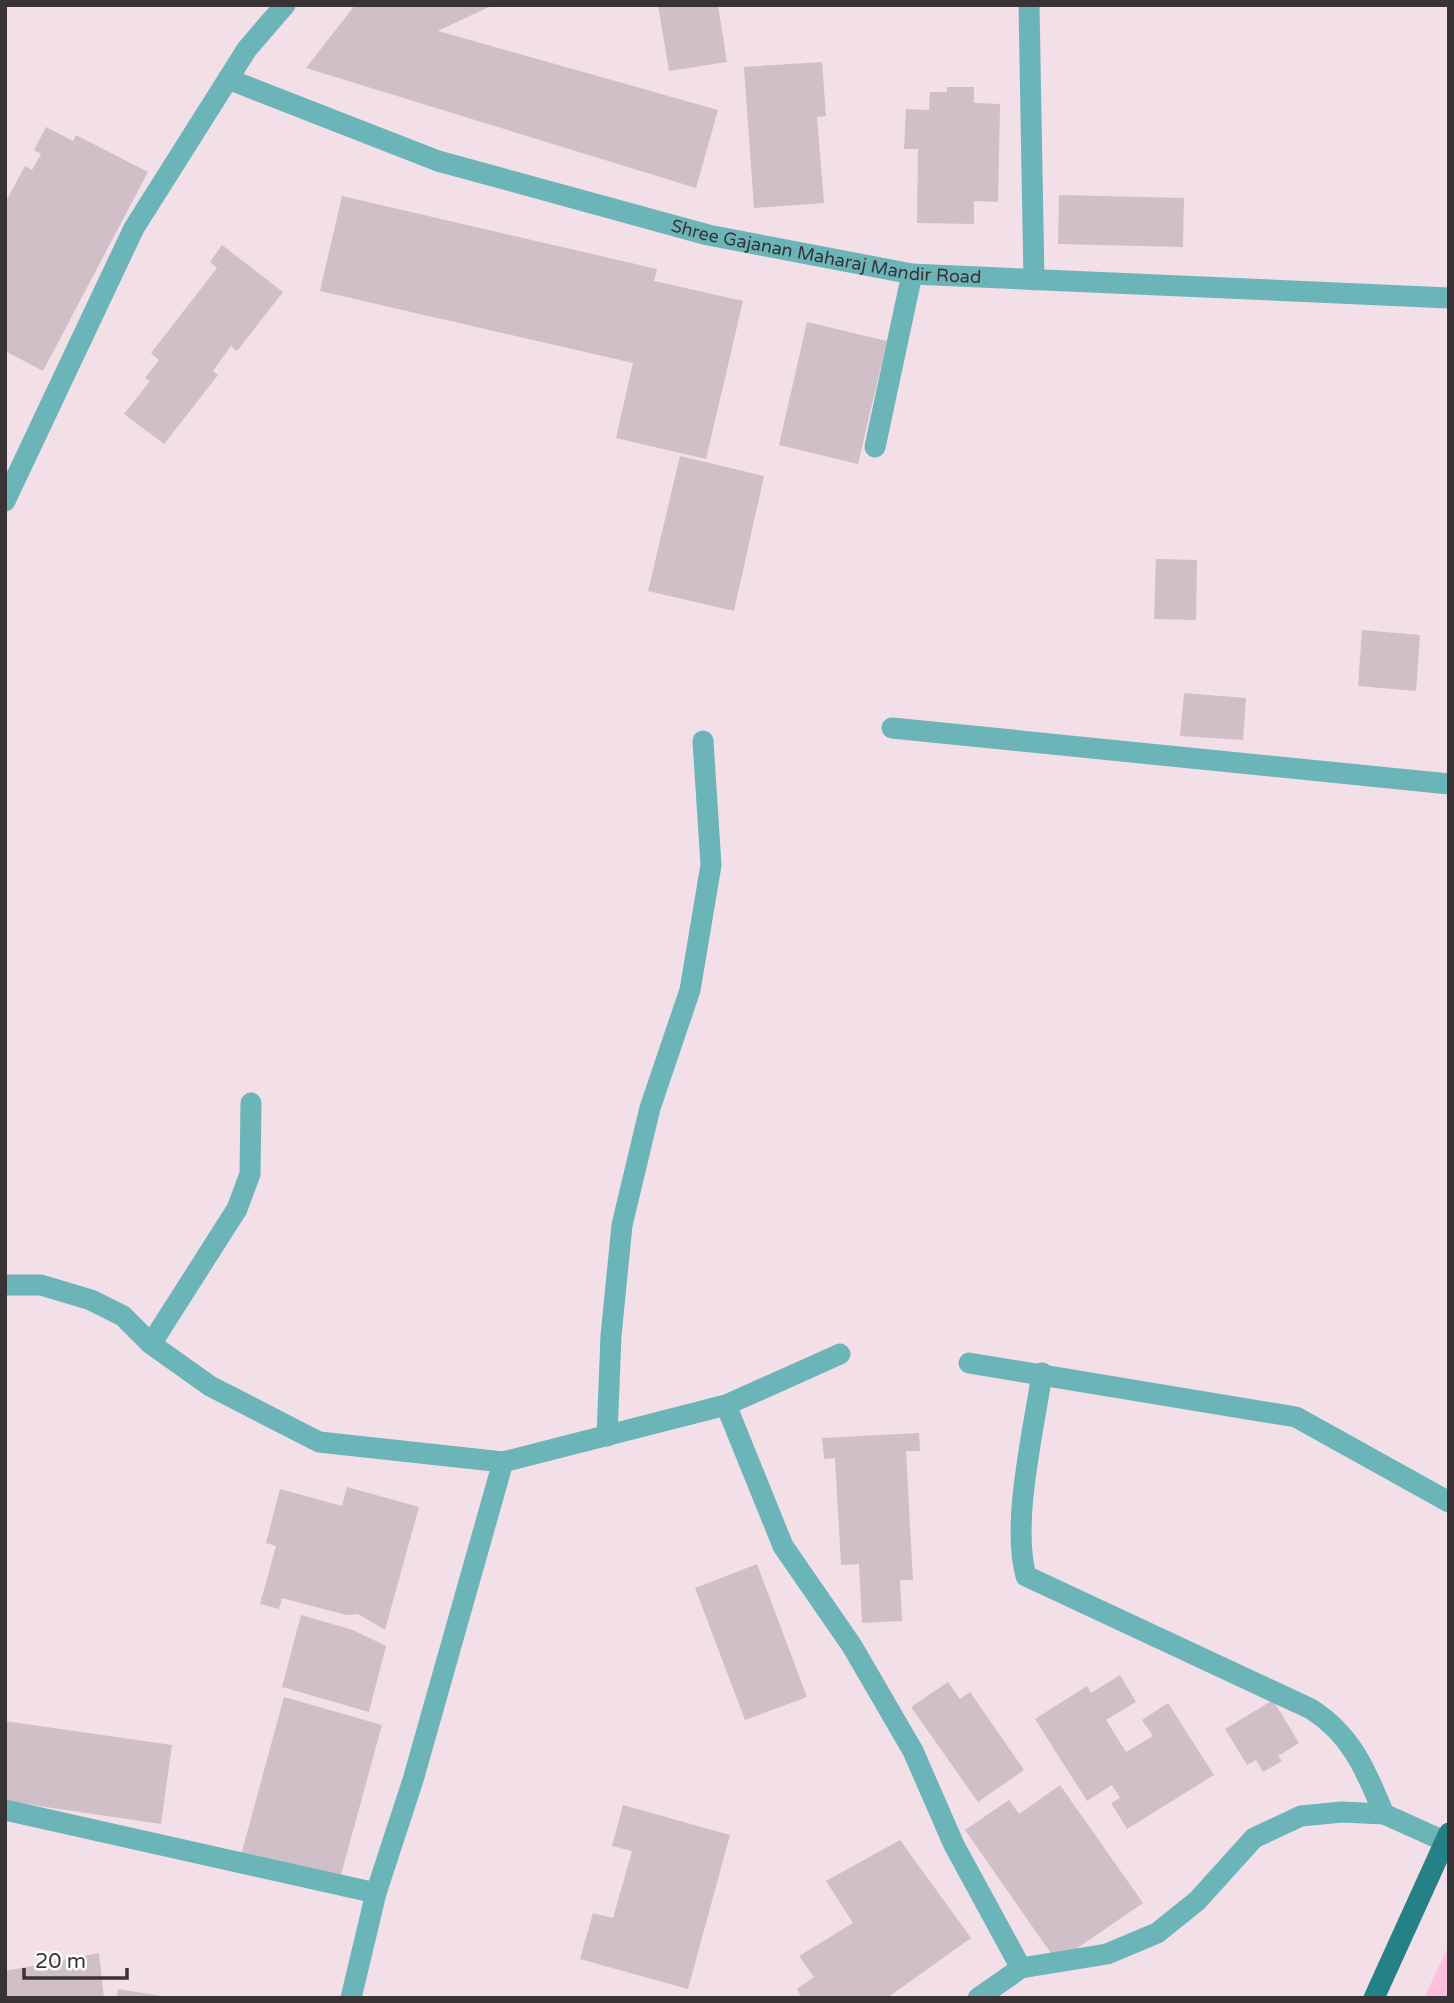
<svg xmlns="http://www.w3.org/2000/svg" width="1454" height="2003" viewBox="0 0 1454 2003" font-family="'Varela Round',sans-serif">
  <style>
    .green { fill: #febfdd }
    .building { fill: #d1bfc7 }
    .lines { fill: none; stroke-linecap: round; stroke-linejoin: round }
    .minor { stroke: #6bb5b8; stroke-width: 21 }
    .major { stroke: #248185; stroke-width: 21 }
    .labels { text-anchor: middle; stroke-width: 7; stroke-linejoin: round; paint-order: stroke }
    .street-label { font-size: 18px; fill: #3a3336; stroke: #fff }
  </style>
  <rect width="100%" height="100%" fill="#f2dfe8"/>
  <!-- green -->
  <path class="green" d="M1449,1945V1998H1424L1425,1996Z"/>
  <!-- building -->
  <path class="building" d="M355,5H493L438,31L718,110L696,188L306,68Z
    M658,5H718L727,62L669,71Z
    M822,62L826,116L817,117L824,203L754,208L744,67Z
    M947,87H974V103L1000,104L998,202L974,201V224L917,223L918,149H904L906,109L929,110L930,92H947Z
    M46,127L73,141L76,135L148,172L43,371L5,351V203L25,166L32,170L41,154L34,150Z
    M1059,195L1184,198L1183,247L1058,244Z
    M342,196L657,269L654,281L743,301L706,459L616,438L633,363L320,291Z
    M222,245L283,292L237,351L231,346L213,371L218,375L164,444L124,414L150,381L145,378L159,360L151,353L217,268L210,262Z
    M807,322L887,341L858,464L779,445Z
    M680,456L764,476L734,611L648,591Z
    M1156,559L1197,560L1196,620L1154,619Z
    M1362,630L1420,635L1416,691L1358,686Z
    M1184,693L1246,698L1243,740L1180,736Z
    M919,1433L920,1451H906L913,1580H900L902,1621L862,1623L859,1564L841,1565L835,1458L824,1459L822,1438Z
    M347,1487L419,1507L385,1630L358,1614L346,1615L282,1598L279,1609L260,1604L276,1546L266,1543L280,1489L342,1506Z
    M757,1564L807,1697L745,1720L695,1588Z
    M301,1615L353,1630L386,1646L369,1712L282,1687Z
    M1120,1675L1136,1702L1106,1720L1126,1752L1153,1736L1142,1720L1168,1703L1214,1775L1127,1829L1111,1803L1120,1798L1112,1785L1087,1801L1035,1719L1087,1686L1091,1693Z
    M948,1682L960,1699L970,1692L1024,1770L978,1802L911,1707Z
    M284,1697L382,1725L339,1882L241,1855Z
    M1273,1700L1299,1743L1278,1756L1282,1761L1263,1772L1256,1760L1247,1765L1225,1729Z
    M5,1721L172,1745L161,1824L5,1801Z
    M1060,1785L1143,1903L1057,1962L965,1830L1009,1800L1019,1814Z
    M623,1805L730,1835L688,1989L580,1959L593,1913L613,1918L632,1851L612,1846Z
    M900,1840L971,1938L887,1998H797L801,1996L797,1989L814,1977L799,1956L853,1923L826,1881Z
    M99,1953L104,1998H5V1971Z
    M118,1989L161,1996V1998H117Z"/>
  <g class="lines">
    <!-- minor -->
    <g class="minor">
      <path d="M1029,5L1034,280"/>
      <path id="s1" d="M228,79L438,161L708,235L912,274L1449,298"/>
      <path d="M875,447L912,274"/>
      <path d="M5,501L134,228L247,49L285,5"/>
      <path d="M892,728L1449,784"/>
      <path d="M5,1285H41L91,1300L123,1316L151,1344L210,1386L319,1442L503,1462L726,1405L840,1354"/>
      <path d="M151,1344L237,1209L250,1174L251,1103"/>
      <path d="M969,1363L1296,1417L1449,1502"/>
      <path d="M1042,1373C1034,1430 1011,1522 1026,1576L1311,1709C1352,1735 1366,1771 1384,1814"/>
      <path d="M726,1405L783,1546L852,1646L913,1751L954,1845L1021,1968"/>
      <path d="M607,1436L611,1336L622,1225L650,1108L690,990L711,865L703,741"/>
      <path d="M5,1810L376,1893"/>
      <path d="M351,1998L376,1893L413,1780L503,1462"/>
      <path d="M978,1998L1021,1968L1107,1954L1157,1933L1197,1901L1254,1838L1301,1816L1342,1812L1384,1814L1444,1841"/>
    </g>
    <!-- major -->
    <path class="major" d="M1374,1998L1449,1833"/>
  </g>
  <g class="labels">
    <!-- street labels -->
    <g class="street-label">
      <text dy="6" stroke="none"><textPath href="#s1" startOffset="625">Shree Gajanan Maharaj Mandir Road</textPath></text>
    </g>
  </g>
  <!-- border -->
  <rect width="1454" height="2003" fill="none" stroke="#3a3336" stroke-width="14"/>
  <!-- scale -->
  <path d="M24 1968v10h103v-10" fill="none" stroke="#3a3336" stroke-width="3.5"/>
  <text x="35" y="1968" font-size="21" fill="#3a3336" stroke="#ffffff" stroke-width="5" paint-order="stroke">20 m</text>
</svg>
